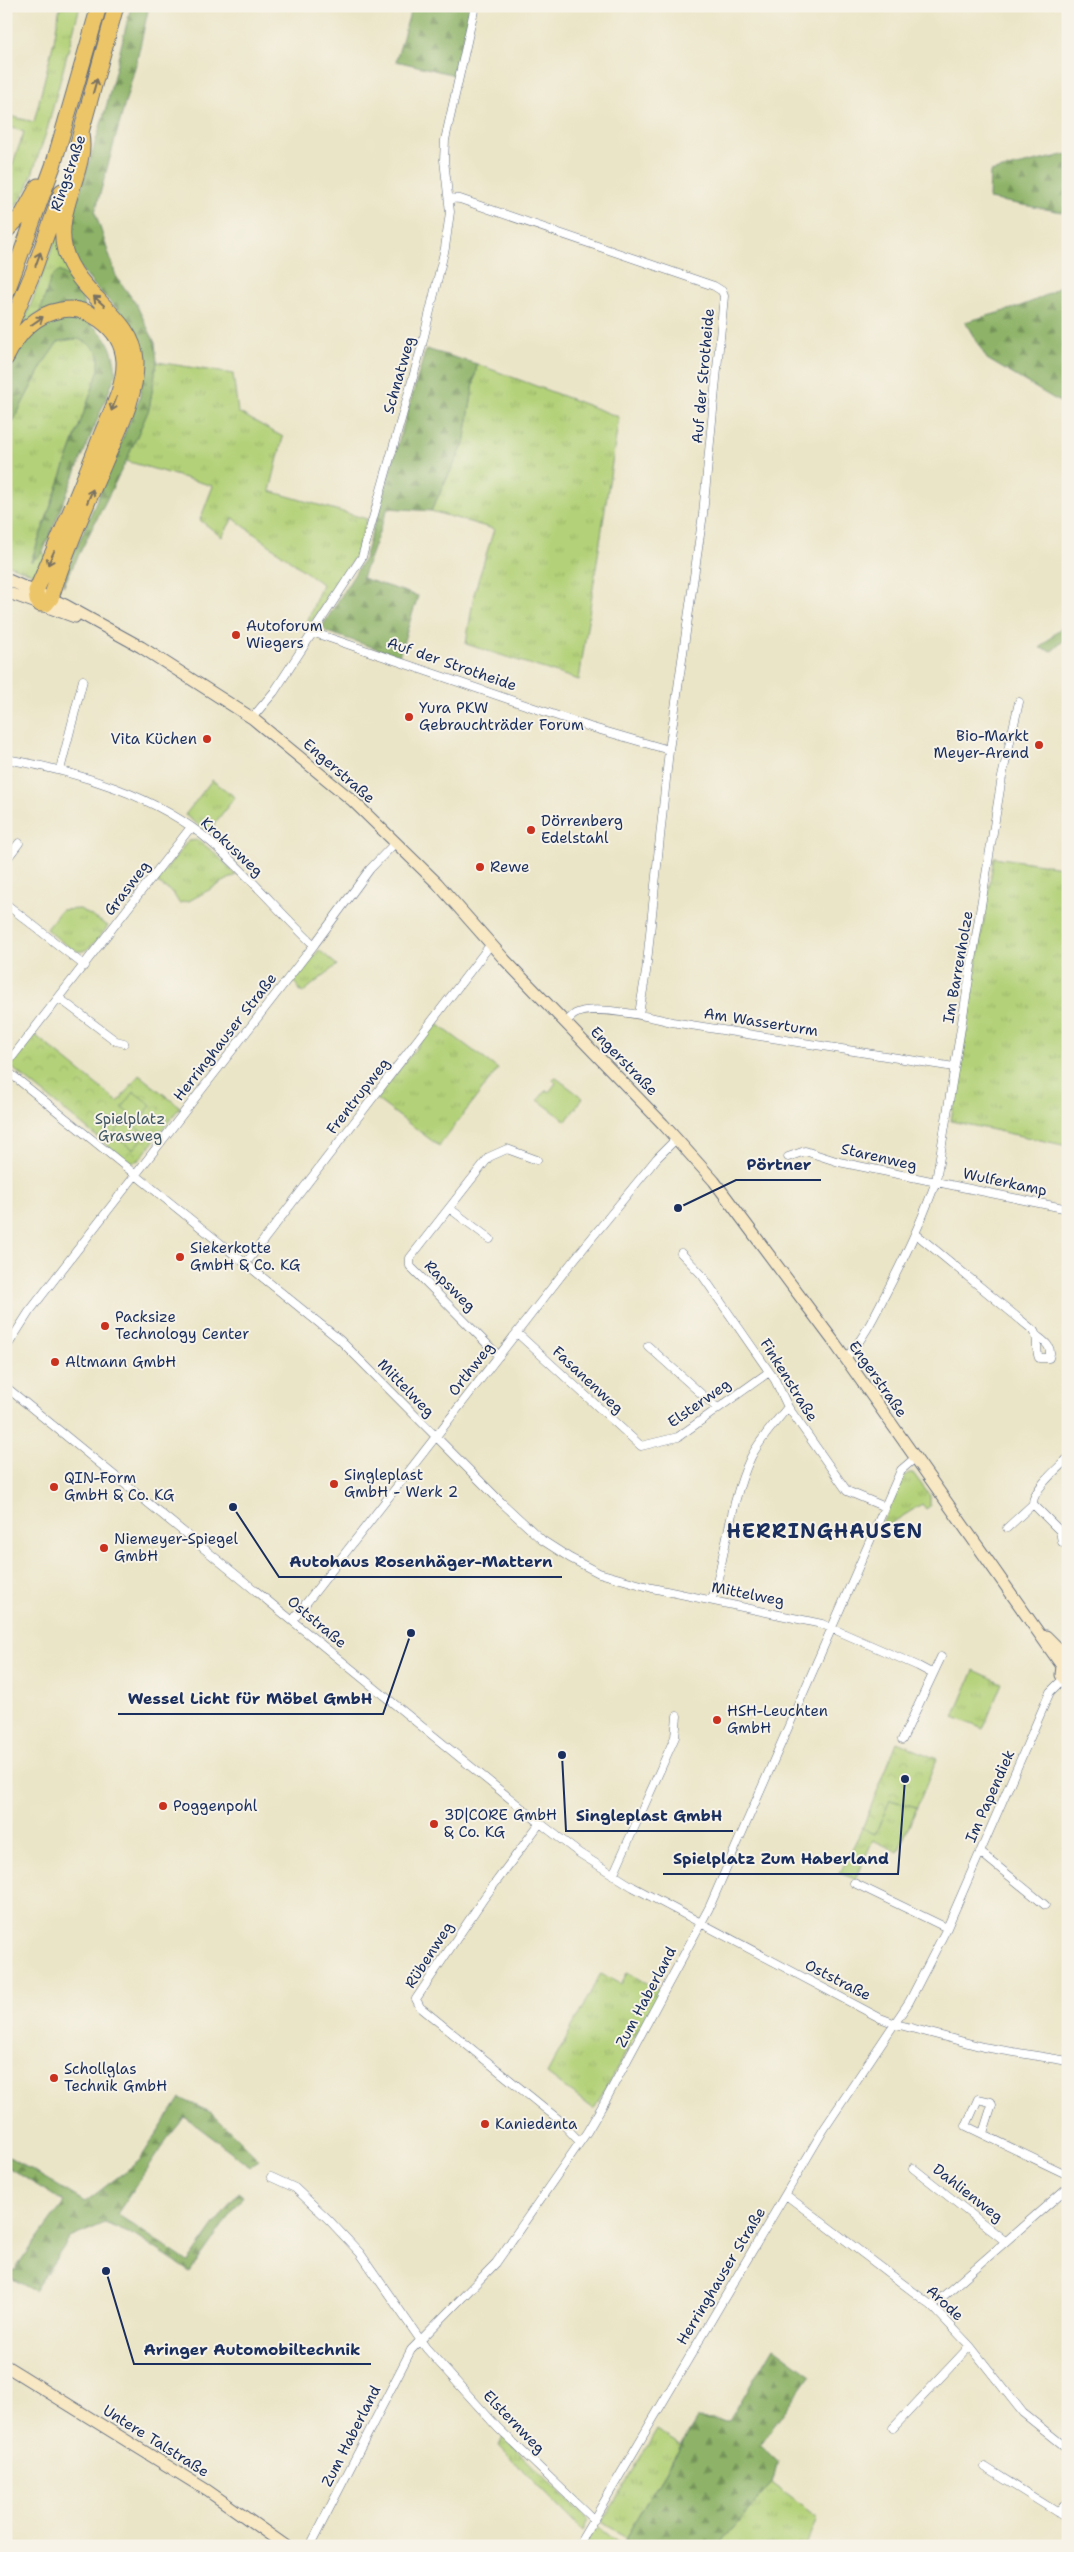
<svg xmlns="http://www.w3.org/2000/svg" width="1074" height="2552" viewBox="0 0 1074 2552" font-family="'Shantell Sans',sans-serif">
  <style>
    .grass { fill: url(#grass-tufts); stroke: #67806b }
    .forest { fill: url(#forest-firs); stroke: #547163 }
    .park { fill: url(#park-crowns); stroke: #67806b }
    .garden { fill: #b3d178; stroke: #67806b }
    .lines { fill: none; stroke-linecap: round; stroke-linejoin: round }
    .street-casing { stroke: #646f83; stroke-width: 9 }
    .secondary-casing { stroke: #646f83; stroke-width: 13 }
    .highway-casing { stroke: #646f83; stroke-width: 17 }
    .street { stroke: #fff; stroke-width: 8 }
    .secondary { stroke: #f8e8c3; stroke-width: 11 }
    .highway { stroke: #edc569; stroke-width: 15 }
    .oneway { stroke: #797263 }
    .poi-dot { fill: #c8321e; stroke: #f7f3e8; stroke-width: 2 }
    .labels { text-anchor: middle; stroke-width: 4; stroke-linejoin: round; paint-order: stroke }
    .street-label { font-size: 15px; fill: #1b2f5e; stroke: #f7f3e8 }
    .poi-label { font-size: 15px; fill: #1b2f5e; stroke: #f7f3e8; text-anchor: start }
    .park-label { font-size: 15px; fill: #415864; stroke: #f7f3e8 }
    .district-label { font-size: 20px; font-weight: bold; letter-spacing: 1px; fill: #1b2f5e; stroke: #f7f3e8 }
    .leader { fill: none; stroke: #1b2f5e; stroke-width: 2 }
    .callout-dot { fill: #1b2f5e; stroke: #f7f3e8; stroke-width: 2 }
    .callout-label { font-size: 16px; text-anchor: middle; font-weight: bold; fill: #1b2f5e; stroke: #f7f3e8; stroke-width: 4; stroke-linejoin: round; paint-order: stroke }
  </style>
  <defs>
    <pattern id="grass-tufts" width="24" height="20" patternUnits="userSpaceOnUse" patternTransform="scale(1.25)"><rect width="24" height="20" fill="#b3d178"/><path d="M3 7l-1-3M5 7V3M7 7l1-3M15 17l-1-3M17 17v-4M19 17l1-3" fill="none" stroke="#99b46a"/></pattern>
    <pattern id="forest-firs" width="22" height="20" patternUnits="userSpaceOnUse" patternTransform="scale(1.25)"><rect width="22" height="20" fill="#8eb368"/><path d="M5 1l3.5 6h-7zM16 11l3.5 6h-7z" fill="#739259"/></pattern>
    <pattern id="park-crowns" width="20" height="18" patternUnits="userSpaceOnUse" patternTransform="scale(1.25)"><rect width="20" height="18" fill="#b3d178"/><path d="M2 6a3 3 0 1 1 6 0M12 15a3 3 0 1 1 6 0" fill="none" stroke="#99b46a"/></pattern>
  </defs>
  <rect width="100%" height="100%" fill="#f7f3e8"/>
  <filter id="ink" filterUnits="userSpaceOnUse"><feTurbulence type="fractalNoise" baseFrequency=".02" numOctaves="2"/><feDisplacementMap in="SourceGraphic" scale="10" xChannelSelector="R" yChannelSelector="G"/><feConvolveMatrix kernelMatrix="1 2 1 2 8 2 1 2 1" color-interpolation-filters="sRGB"/></filter>
  <filter id="wash" filterUnits="userSpaceOnUse"><feTurbulence type="fractalNoise" baseFrequency=".0096" numOctaves="4" result="noise"/><feDisplacementMap in="SourceGraphic" scale="20" xChannelSelector="R" yChannelSelector="G"/><feGaussianBlur stdDeviation="1.12" result="paint"/><feColorMatrix in="noise" values="0 0 0 0 0 0 0 0 0 0 0 0 0 0 0 0 0 1.4 0 .05"/><feComposite in="paint" operator="in"/></filter>
  <g filter="url(#wash)">
    <rect width="100%" height="100%" fill="#ebe5c7"/>
    <!-- grass -->
    <path class="grass" d="M60,6H80L47,130L27,189L6,220V183L24,132L6,126V115L34,122L54,41Z
      M59,231L73,278L58,271L52,277L40,312L23,325Z
      M76,338L90,343L99,354V370L31,561L43,552L46,555L39,570L34,574L6,564V435L44,362L58,342Z
      M157,362L233,374L238,412L283,437L270,491L367,519L355,557L309,625H306L322,584L233,518L222,537L200,520L213,486L126,461L149,409Z
      M477,364L619,417L579,680L466,644L474,594L494,529L431,511L464,444Z
      M212,780L235,797L208,832L185,815Z
      M198,840L216,854L236,875L189,901L179,903L173,893L156,882L188,841Z
      M994,857L1068,868V1146L951,1121Z
      M80,909L108,926C81,963 79,955 46,929L61,910Z
      M319,950L337,965L302,993L294,981Z
      M436,1023L498,1069L439,1146L376,1099Z
      M909,1473H913L930,1496V1506L926,1509L922,1504L879,1531L902,1477Z
      M974,1670L1002,1683L983,1729L954,1717Z
      M890,1800L917,1807L898,1852L873,1840L855,1879L840,1873L862,1829L875,1834Z
      M601,1973L621,1984L627,1973L661,1990L594,2109L547,2074Z
      M657,2430L681,2445L625,2538L602,2522Z
      M503,2437L588,2520L583,2531L499,2446Z
      M772,2483L818,2518L807,2546H718Z
      M596,2526L622,2546H584Z"/>
    <!-- forest -->
    <path class="forest" d="M131,6H149L137,60L95,212L116,276L136,304L155,343L157,362L149,409L126,461L63,586L68,568L139,399C146,370 143,339 123,316C112,302 97,291 87,276C81,269 73,259 72,250C70,237 72,224 74,211L106,108Z
      M412,6H471L455,75L396,61Z
      M1068,154V213L989,199L990,172Z
      M58,271C78,280 80,287 84,307L40,312L51,277Z
      M1068,280V407L987,359L965,322C1000,312 1039,305 1068,280Z
      M74,317C103,327 114,344 116,374L43,552L31,562L99,370V354C85,338 79,337 58,342L44,362L6,435V377L26,338L40,326L57,319Z
      M426,349L477,364L464,444L431,511L388,508L362,578L418,596L399,656L327,632L322,627L364,559Z
      M1068,621V637L1052,651L1040,648Z
      M180,2098L212,2113L259,2160L250,2166L185,2117L167,2139L117,2214L188,2262L238,2192L243,2196L190,2272L135,2236L105,2223L70,2238L34,2291L6,2275V2266L14,2271L64,2202L6,2166V2155L85,2202L139,2161Z
      M773,2347L811,2375L760,2445L778,2462L772,2483L718,2546L621,2545L697,2419L729,2421Z"/>
    <!-- park -->
    <path class="park" d="M35,1035L118,1102L139,1075L180,1107L139,1160L131,1162L124,1159L10,1066Z
      M897,1742L937,1759L917,1807L890,1800L875,1834L862,1829Z"/>
    <!-- garden -->
    <path class="garden" d="M555,1077L583,1098L566,1121L538,1100L546,1090L549,1092L556,1083L553,1080Z
      M134,1092L151,1105L139,1121L122,1108Z
      M125,1119L145,1134L133,1149L113,1135Z"/>
  </g>
  <g filter="url(#ink)">
    <g class="lines">
      <defs>
        <path id="street" d="M449,198L460,199L714,286L722,291L724,296L703,514L669,750L646,972L639,1014
          M312,632L590,727L669,750
          M252,718L274,692L362,557L421,349L445,248L450,212L444,160L445,140L475,6
          M6,759C76,771 158,796 212,843C248,874 279,912 314,945
          M60,770L83,680
          M6,860L19,843
          M6,904L85,966
          M59,998L116,1041L124,1043
          M566,1022C568,1020 572,1016 575,1014C593,1004 651,1017 672,1022L954,1067
          M6,1065L191,827
          M6,1070L340,1340L501,1502L542,1540L570,1558L599,1573L652,1588L822,1624L918,1666L933,1674
          M788,1157L805,1151L839,1162L1068,1209
          M449,1208L490,1239
          M916,1234L1034,1331C1039,1339 1035,1349 1039,1358H1049C1053,1347 1045,1342 1037,1336
          M681,1253L702,1275L775,1380L788,1407L847,1491L885,1507
          M246,1263L491,944
          M517,1333L641,1446L678,1437L769,1372
          M648,1346L717,1408
          M6,1348L29,1312L314,945L370,869L396,842
          M499,1356L410,1266V1258L489,1157L507,1149L537,1160
          M845,1359C862,1341 873,1319 884,1297C904,1259 922,1221 936,1181L1002,777L1019,702
          M6,1387L540,1823L579,1853L633,1887L880,2018L896,2024L983,2047L1068,2061
          M1068,1458C1058,1468 1032,1490 1033,1504L1060,1531L1062,1542L1068,1547
          M1007,1528L1033,1504
          M711,1600L715,1591C726,1547 732,1497 751,1457C760,1439 775,1423 788,1407
          M293,1620L564,1272L657,1158L676,1139
          M902,1740L941,1657
          M540,1823L484,1898L416,1999L420,2007L558,2119L580,2142
          M980,1852L1045,1905
          M613,1875L675,1737L677,1716
          M854,1883L947,1928
          M983,2133L992,2105L991,2102L978,2099L966,2126L1068,2175
          M913,2168L1005,2241
          M271,2177L295,2188L329,2220L360,2253L426,2348L498,2428L594,2520
          M786,2195L932,2306L970,2346L1023,2413L1068,2449
          M932,2306L1068,2187
          M893,2428L970,2346
          M985,2467L1068,2519
          M1058,2513L1068,2501
          M310,2546L411,2350L496,2263L587,2132L604,2103L709,1908L901,1470L915,1458
          M578,2546L824,2129L909,2002L947,1928L1050,1692L1063,1679"/>
        <path id="secondary" d="M6,579L65,605L141,647L252,718L353,801L437,883L505,960L663,1124L714,1181L834,1342L1062,1666
          M6,592L75,617
          M1046,1636L1068,1658
          M1066,1662L1062,1666L1061,1675L1068,1684
          M6,2366L208,2491L286,2546"/>
        <path id="highway" d="M78,143L116,6
          M6,231L22,215L38,186
          M6,294L53,166L99,6
          M6,336L34,270L62,191
          M6,358C17,335 35,314 61,310C76,307 89,312 100,320C114,330 123,344 124,361C125,386 111,411 102,433C82,486 59,539 36,591L37,600L40,604H46L51,598C65,552 85,508 104,464C118,431 137,397 136,360C134,318 77,294 65,251C56,219 76,186 81,156C83,148 82,140 81,133"/>
      </defs>
      <!-- street casing -->
      <use href="#street" class="street-casing"/>
      <!-- secondary casing -->
      <use href="#secondary" class="secondary-casing"/>
      <!-- highway casing -->
      <use href="#highway" class="highway-casing"/>
      <!-- street -->
      <use href="#street" class="street"/>
      <!-- secondary -->
      <use href="#secondary" class="secondary"/>
      <!-- highway -->
      <use href="#highway" class="highway"/>
    </g>
    <!-- one-way arrows -->
    <defs><path id="oneway-shaft" d="M-6 0H5M1.5-3L5.5 0L1.5 3" fill="none" stroke-width="1.6" stroke-linecap="round" stroke-linejoin="round" transform="scale(1.25)"/></defs>
    <g class="oneway">
      <use href="#oneway-shaft" transform="translate(95 86) rotate(-74)"/>
      <use href="#oneway-shaft" transform="translate(38 259) rotate(-70)"/>
      <use href="#oneway-shaft" transform="translate(99 301) rotate(-138)"/>
      <use href="#oneway-shaft" transform="translate(37 321) rotate(-35)"/>
      <use href="#oneway-shaft" transform="translate(114 404) rotate(111)"/>
      <use href="#oneway-shaft" transform="translate(90 496) rotate(-67)"/>
      <use href="#oneway-shaft" transform="translate(51 558) rotate(114)"/>
    </g>
  </g>
  <!-- markers -->
  <g class="poi-dot">
    <circle cx="236" cy="635" r="5"/>
    <circle cx="409" cy="717" r="5"/>
    <circle cx="207" cy="739" r="5"/>
    <circle cx="1039" cy="745" r="5"/>
    <circle cx="531" cy="830" r="5"/>
    <circle cx="480" cy="867" r="5"/>
    <circle cx="180" cy="1257" r="5"/>
    <circle cx="105" cy="1326" r="5"/>
    <circle cx="55" cy="1362" r="5"/>
    <circle cx="334" cy="1484" r="5"/>
    <circle cx="54" cy="1487" r="5"/>
    <circle cx="104" cy="1548" r="5"/>
    <circle cx="717" cy="1720" r="5"/>
    <circle cx="163" cy="1806" r="5"/>
    <circle cx="434" cy="1824" r="5"/>
    <circle cx="54" cy="2078" r="5"/>
    <circle cx="485" cy="2124" r="5"/>
  </g>
  <g class="labels">
    <!-- street labels -->
    <g class="street-label">
      <text transform="translate(68 173) rotate(-71)" y="5">Ringstraße</text>
      <text transform="translate(399 375) rotate(-74)" y="5">Schnatweg</text>
      <text transform="translate(703 376) rotate(-85)" y="5">Auf der Strotheide</text>
      <text transform="translate(452 664) rotate(19)" y="5">Auf der Strotheide</text>
      <text transform="translate(339 771) rotate(41)" y="5">Engerstraße</text>
      <text transform="translate(232 847) rotate(43)" y="5">Krokusweg</text>
      <text transform="translate(127 888) rotate(-52)" y="5">Grasweg</text>
      <text transform="translate(958 967) rotate(-80)" y="5">Im Barrenholze</text>
      <text transform="translate(761 1022) rotate(9)" y="5">Am Wasserturm</text>
      <text transform="translate(225 1037) rotate(-52)" y="5">Herringhauser Straße</text>
      <text transform="translate(624 1061) rotate(46)" y="5">Engerstraße</text>
      <text transform="translate(358 1096) rotate(-52)" y="5">Frentrupweg</text>
      <text transform="translate(879 1157) rotate(13)" y="5">Starenweg</text>
      <text transform="translate(1005 1182) rotate(12)" y="5">Wulferkamp</text>
      <text transform="translate(450 1286) rotate(45)" y="5">Rapsweg</text>
      <text transform="translate(471 1369) rotate(-52)" y="5">Orthweg</text>
      <text transform="translate(878 1379) rotate(55)" y="5">Engerstraße</text>
      <text transform="translate(588 1380) rotate(43)" y="5">Fasanenweg</text>
      <text transform="translate(789 1380) rotate(58)" y="5">Finkenstraße</text>
      <text transform="translate(406 1388) rotate(46)" y="5">Mittelweg</text>
      <text transform="translate(699 1403) rotate(-35)" y="5">Elsterweg</text>
      <text transform="translate(748 1594) rotate(11)" y="5">Mittelweg</text>
      <text transform="translate(317 1622) rotate(40)" y="5">Oststraße</text>
      <text transform="translate(990 1796) rotate(-66)" y="5">Im Papendiek</text>
      <text transform="translate(429 1955) rotate(-57)" y="5">Rübenweg</text>
      <text transform="translate(838 1980) rotate(27)" y="5">Oststraße</text>
      <text transform="translate(646 1997) rotate(-62)" y="5">Zum Haberland</text>
      <text transform="translate(968 2193) rotate(38)" y="5">Dahlienweg</text>
      <text transform="translate(721 2276) rotate(-59)" y="5">Herringhauser Straße</text>
      <text transform="translate(945 2303) rotate(43)" y="5">Arode</text>
      <text transform="translate(514 2422) rotate(46)" y="5">Elsternweg</text>
      <text transform="translate(351 2436) rotate(-63)" y="5">Zum Haberland</text>
      <text transform="translate(156 2441) rotate(32)" y="5">Untere Talstraße</text>
    </g>
    <!-- poi labels -->
    <g class="poi-label">
      <text x="246" y="631">Autoforum<tspan x="246" dy="17">Wiegers</tspan></text>
      <text x="419" y="713">Yura PKW<tspan x="419" dy="17">Gebrauchträder Forum</tspan></text>
      <text x="1029" y="741" text-anchor="end">Bio-Markt<tspan x="1029" dy="17">Meyer-Arend</tspan></text>
      <text x="197" y="744" text-anchor="end">Vita Küchen</text>
      <text x="541" y="826">Dörrenberg<tspan x="541" dy="17">Edelstahl</tspan></text>
      <text x="490" y="872">Rewe</text>
      <text x="190" y="1253">Siekerkotte<tspan x="190" dy="17">GmbH &amp; Co. KG</tspan></text>
      <text x="115" y="1322">Packsize<tspan x="115" dy="17">Technology Center</tspan></text>
      <text x="65" y="1367">Altmann GmbH</text>
      <text x="344" y="1480">Singleplast<tspan x="344" dy="17">GmbH - Werk 2</tspan></text>
      <text x="64" y="1483">QIN-Form<tspan x="64" dy="17">GmbH &amp; Co. KG</tspan></text>
      <text x="114" y="1544">Niemeyer-Spiegel<tspan x="114" dy="17">GmbH</tspan></text>
      <text x="727" y="1716">HSH-Leuchten<tspan x="727" dy="17">GmbH</tspan></text>
      <text x="173" y="1811">Poggenpohl</text>
      <text x="444" y="1820">3D|CORE GmbH<tspan x="444" dy="17">&amp; Co. KG</tspan></text>
      <text x="64" y="2074">Schollglas<tspan x="64" dy="17">Technik GmbH</tspan></text>
      <text x="495" y="2129">Kaniedenta</text>
    </g>
    <!-- park labels -->
    <g class="park-label">
      <text x="130" y="1124">Spielplatz<tspan x="130" dy="17">Grasweg</tspan></text>
    </g>
    <!-- district labels -->
    <g class="district-label">
      <text x="825" y="1538">HERRINGHAUSEN</text>
    </g>
  </g>
  <!-- callouts -->
  <path class="leader" d="M678 1208L736 1180H821M233 1507L279 1577H562M411 1633L383 1714H118M562 1755L566 1831H733M905 1779L898 1874H663M106 2271L134 2364H371"/>
  <g class="callout-dot">
    <circle cx="678" cy="1208" r="5"/>
    <circle cx="233" cy="1507" r="5"/>
    <circle cx="411" cy="1633" r="5"/>
    <circle cx="562" cy="1755" r="5"/>
    <circle cx="905" cy="1779" r="5"/>
    <circle cx="106" cy="2271" r="5"/>
  </g>
  <g class="callout-label">
    <text x="779" y="1170">Pörtner</text>
    <text x="421" y="1567">Autohaus Rosenhäger-Mattern</text>
    <text x="250" y="1704">Wessel Licht für Möbel GmbH</text>
    <text x="649" y="1821">Singleplast GmbH</text>
    <text x="781" y="1864">Spielplatz Zum Haberland</text>
    <text x="252" y="2355">Aringer Automobiltechnik</text>
  </g>
  <!-- margin -->
  <rect width="1074" height="2552" fill="none" stroke="#f7f3e8" stroke-width="25"/>
</svg>
